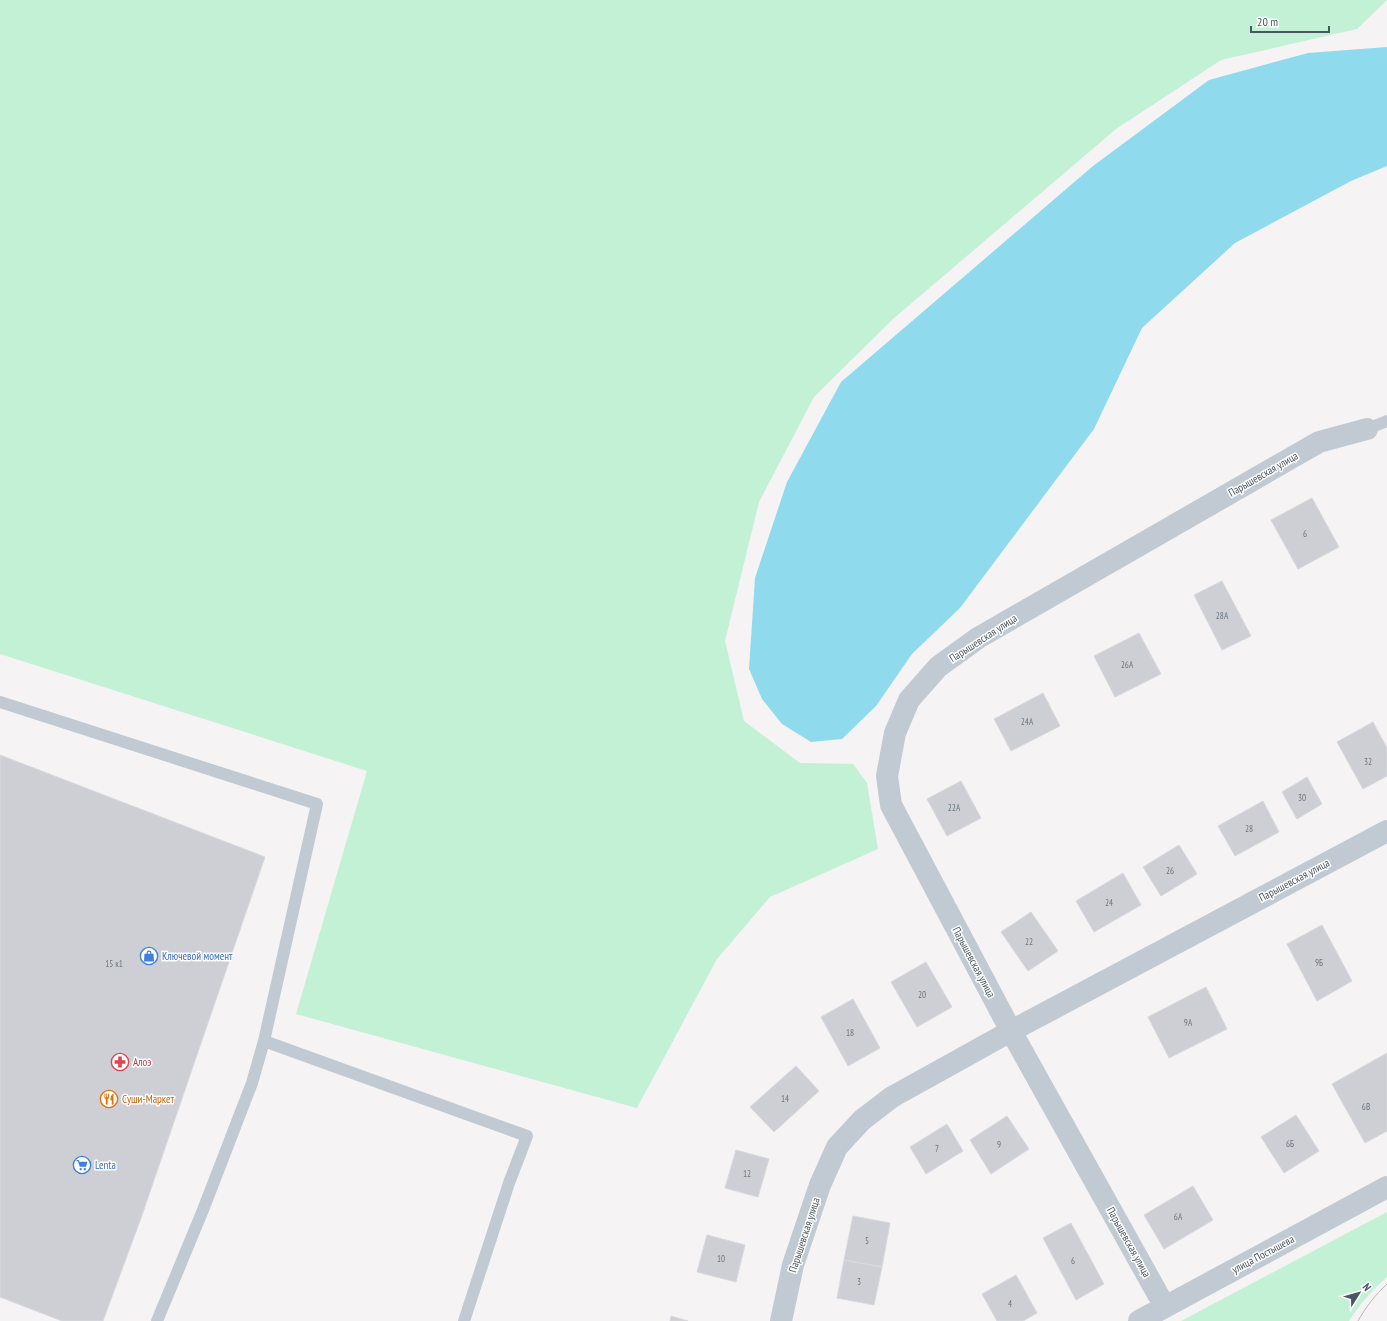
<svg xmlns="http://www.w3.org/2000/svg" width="1387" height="1321" viewBox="0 0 1387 1321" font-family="'PT Sans Narrow',sans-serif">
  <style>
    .green { fill: #c3f1d5 }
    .water { fill: #90daee }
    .building { fill: #cdcfd5; stroke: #d7d9de }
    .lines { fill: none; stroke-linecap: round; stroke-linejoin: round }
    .lane { stroke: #c1cad2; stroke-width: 12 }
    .street { stroke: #c1cad2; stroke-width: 22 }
    .tram { stroke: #b5b8bd; stroke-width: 1 }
    .labels { text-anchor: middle; stroke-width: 3; stroke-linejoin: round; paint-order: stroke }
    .number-label { font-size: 9px; fill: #6b747e }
    .street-label { font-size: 11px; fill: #4a5661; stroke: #fff }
    .shop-label { font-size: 11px; fill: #366cbe; stroke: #fff; text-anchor: start }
    .health-label { font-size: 11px; fill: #be3a42; stroke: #fff; text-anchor: start }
    .food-label { font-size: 11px; fill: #c56008; stroke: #fff; text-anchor: start }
  </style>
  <rect width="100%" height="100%" fill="#f5f3f3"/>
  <!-- green -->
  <path class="green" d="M0,0H1387L1357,29L1221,60L1116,129L893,319L814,397L759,502L725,641L744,721L800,763L853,764L867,783L878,849L770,897L717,959L637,1108L296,1014L367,771L0,654Z
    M1387,1212V1277C1372,1290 1360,1304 1349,1321H1181Z"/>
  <!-- water -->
  <path class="water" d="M1387,47V166L1351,181L1235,243L1142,328L1094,429L960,608L912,654L876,706L842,739L811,742L782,724L762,699L749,669L755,578L787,482L841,382L1093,166L1209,80L1308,53Z"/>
  <!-- building -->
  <path class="building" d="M1312,498L1339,547L1298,569L1271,520Z
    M1222,581L1251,636L1222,650L1194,595Z
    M1139,633L1161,674L1115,697L1094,656Z
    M1043,693L1060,726L1011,751L994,719Z
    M1373,722L1387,748V776L1363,789L1337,742Z
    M0,755L265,857L141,1218L103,1321H62L0,1297Z
    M1307,777L1322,804L1297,819L1282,792Z
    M961,781L981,818L947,836L927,799Z
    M1263,801L1279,832L1235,856L1218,826Z
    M1179,845L1197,874L1161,896L1143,867Z
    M1123,873L1141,905L1094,932L1076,901Z
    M1031,912L1058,951L1028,971L1001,932Z
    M1322,925L1352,981L1317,1001L1287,944Z
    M926,962L952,1007L917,1027L891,982Z
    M1206,987L1227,1029L1169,1058L1148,1017Z
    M853,999L880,1048L848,1066L821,1017Z
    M1387,1053V1131L1365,1143L1332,1084Z
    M796,1066L819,1091L774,1132L750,1107Z
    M1296,1115L1319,1151L1284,1173L1261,1137Z
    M1007,1116L1029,1149L991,1174L970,1140Z
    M947,1124L963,1151L926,1174L910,1147Z
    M736,1150L769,1159L758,1197L725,1188Z
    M1193,1186L1213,1220L1164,1249L1144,1215Z
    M853,1216L890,1223L882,1267L844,1260Z
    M1071,1223L1104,1284L1076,1300L1043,1238Z
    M707,1235L745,1245L736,1282L697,1272Z
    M844,1260L882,1267L874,1305L837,1298Z
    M1016,1275L1037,1313L1023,1321H997L982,1294Z
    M671,1316L688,1321H670Z"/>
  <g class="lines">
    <!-- lane -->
    <path class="lane" d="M1367,429L1387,421
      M0,702L317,804L264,1041L252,1083L203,1210L157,1321
      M264,1041L527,1136L509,1183L464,1321"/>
    <!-- street -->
    <path class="street" d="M1165,1307L1011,1031L891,805L887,776L895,733L909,700L938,667L978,638L1319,442L1367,429
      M781,1321L793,1265L820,1185L837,1147L862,1120L892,1097L1011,1031L1387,831
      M1139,1321L1387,1187"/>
    <!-- tram -->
    <path class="tram" d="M1358,1321C1366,1307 1375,1295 1387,1284"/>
  </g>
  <!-- icons -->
  <defs>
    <symbol id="shop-ring" viewBox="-11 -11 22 22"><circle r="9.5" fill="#fff" stroke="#3f7fe0" stroke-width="1.5"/><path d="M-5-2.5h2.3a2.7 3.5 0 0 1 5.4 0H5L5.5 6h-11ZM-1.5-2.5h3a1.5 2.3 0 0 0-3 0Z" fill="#3f7fe0"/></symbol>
    <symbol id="pharmacy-ring" viewBox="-11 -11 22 22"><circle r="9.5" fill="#fff" stroke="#e0444e" stroke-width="1.5"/><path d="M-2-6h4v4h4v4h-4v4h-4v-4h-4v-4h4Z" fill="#e0444e"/></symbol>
    <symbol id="restaurant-ring" viewBox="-11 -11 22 22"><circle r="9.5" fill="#fff" stroke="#e8710a" stroke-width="1.5"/><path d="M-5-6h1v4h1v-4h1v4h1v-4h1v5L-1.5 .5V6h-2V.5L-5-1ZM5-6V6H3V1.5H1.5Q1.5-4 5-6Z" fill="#e8710a"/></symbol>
    <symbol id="supermarket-ring" viewBox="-11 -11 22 22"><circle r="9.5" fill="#fff" stroke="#3f7fe0" stroke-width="1.5"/><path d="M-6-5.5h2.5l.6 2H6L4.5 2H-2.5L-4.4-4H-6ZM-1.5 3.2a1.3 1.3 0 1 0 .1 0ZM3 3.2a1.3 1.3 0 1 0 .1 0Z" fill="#3f7fe0"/></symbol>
  </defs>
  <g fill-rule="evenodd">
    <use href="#shop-ring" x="139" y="946" width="20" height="20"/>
    <use href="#pharmacy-ring" x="110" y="1052" width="20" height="20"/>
    <use href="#restaurant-ring" x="99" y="1089" width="20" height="20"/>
    <use href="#supermarket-ring" x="72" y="1155" width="20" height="20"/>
  </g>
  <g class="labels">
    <!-- number labels -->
    <g class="number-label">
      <text x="1305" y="537">6</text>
      <text x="1222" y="619">28А</text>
      <text x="1127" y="668">26А</text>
      <text x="1027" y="725">24А</text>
      <text x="1368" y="765">32</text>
      <text x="1302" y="801">30</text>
      <text x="954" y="811">22А</text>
      <text x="1249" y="832">28</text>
      <text x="1170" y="874">26</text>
      <text x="1109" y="906">24</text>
      <text x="1029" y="945">22</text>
      <text x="1319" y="966">9Б</text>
      <text x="114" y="967">15 к1</text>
      <text x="922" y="998">20</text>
      <text x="1188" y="1026">9А</text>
      <text x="850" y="1036">18</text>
      <text x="785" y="1102">14</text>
      <text x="1366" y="1110">6В</text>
      <text x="1290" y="1147">6Б</text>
      <text x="999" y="1148">9</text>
      <text x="937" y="1152">7</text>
      <text x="747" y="1177">12</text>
      <text x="1178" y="1220">6А</text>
      <text x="867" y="1244">5</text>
      <text x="721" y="1262">10</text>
      <text x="1073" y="1264">6</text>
      <text x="859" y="1285">3</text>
      <text x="1010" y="1307">4</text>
    </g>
    <!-- street labels -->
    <g class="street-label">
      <text transform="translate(1263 474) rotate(-30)" y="4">Парышевская улица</text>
      <text transform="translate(983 638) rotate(-33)" y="4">Парышевская улица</text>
      <text transform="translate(1294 880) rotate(-28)" y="4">Парышевская улица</text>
      <text transform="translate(974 962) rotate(62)" y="4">Парышевская улица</text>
      <text transform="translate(804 1235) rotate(-72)" y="4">Парышевская улица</text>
      <text transform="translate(1129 1242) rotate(61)" y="4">Парышевская улица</text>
      <text transform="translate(1263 1254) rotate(-28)" y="4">улица Постышева</text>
    </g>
    <!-- shop labels -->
    <g class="shop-label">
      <text x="162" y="960">Ключевой момент</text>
      <text x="95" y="1169">Lenta</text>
    </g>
    <!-- health labels -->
    <g class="health-label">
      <text x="133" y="1066">Алоэ</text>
    </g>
    <!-- food labels -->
    <g class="food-label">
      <text x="122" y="1103">Суши-Маркет</text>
    </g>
  </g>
  <!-- north arrow -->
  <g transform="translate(1359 1293) rotate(53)" stroke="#ffffff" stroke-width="3" paint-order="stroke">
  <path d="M0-3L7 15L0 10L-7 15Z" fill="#4a5661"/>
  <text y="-6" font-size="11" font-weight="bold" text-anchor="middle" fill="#4a5661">N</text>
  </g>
  <!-- scale -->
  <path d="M1251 26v6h78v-6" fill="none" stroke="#4a5661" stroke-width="2"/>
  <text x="1257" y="26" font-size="12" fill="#4a5661" stroke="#ffffff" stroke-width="3" paint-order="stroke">20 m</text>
</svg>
